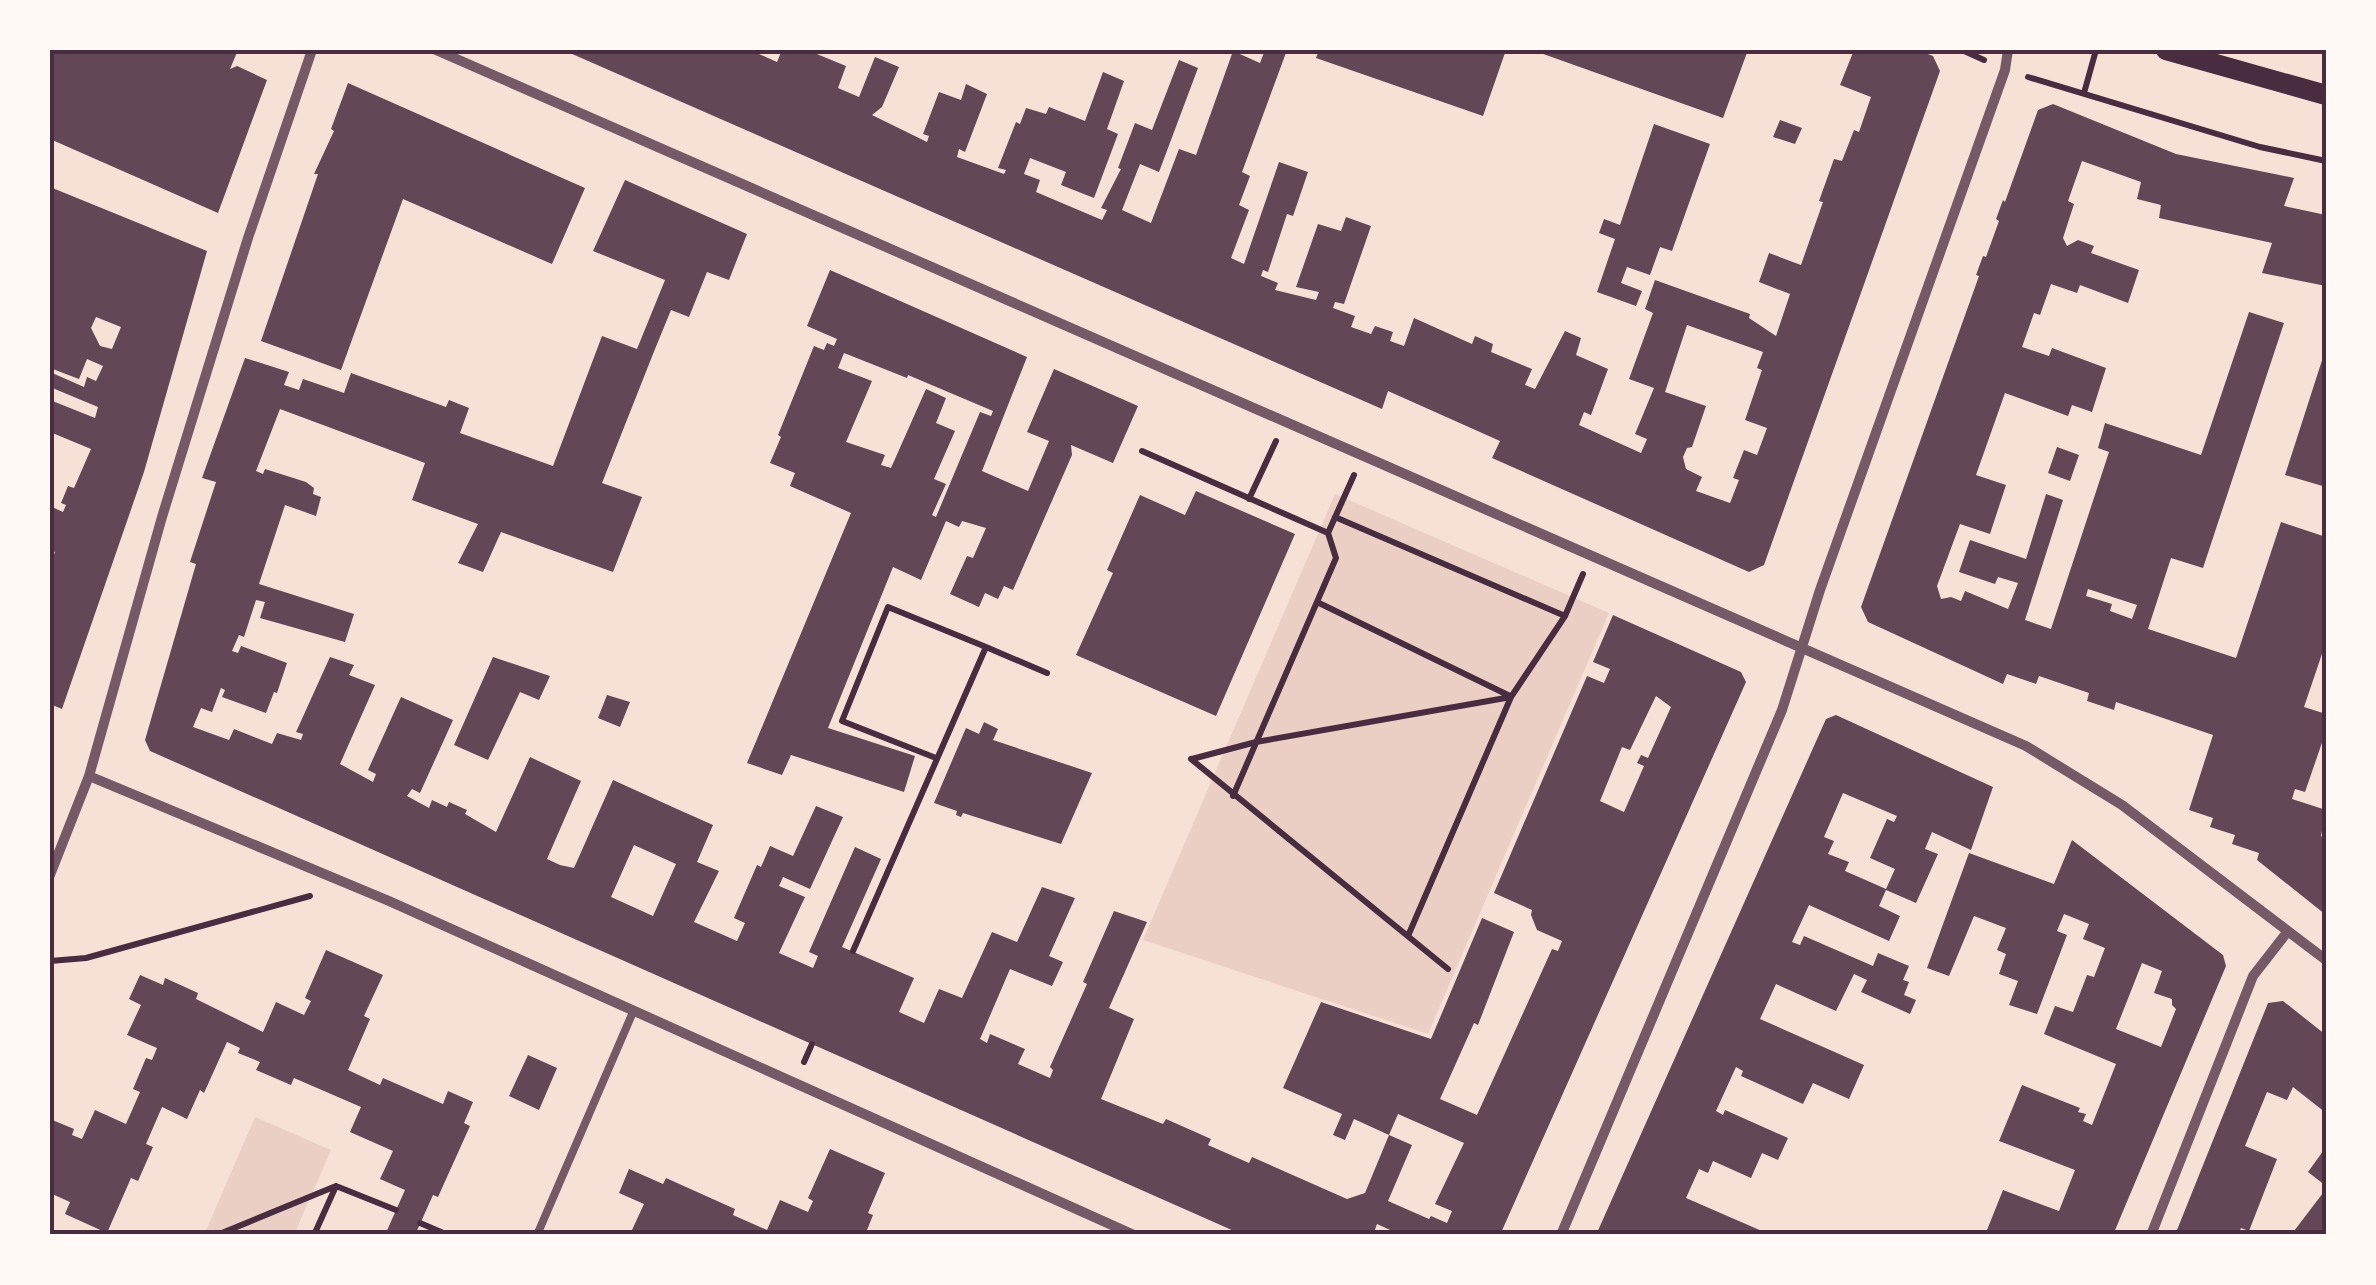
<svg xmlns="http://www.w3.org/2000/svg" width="2376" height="1285" viewBox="0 0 2376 1285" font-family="Karla,sans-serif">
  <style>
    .green { fill: #ebcfc5 }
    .building { fill: #644757; fill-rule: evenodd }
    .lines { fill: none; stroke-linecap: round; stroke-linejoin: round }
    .path { stroke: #4a2c40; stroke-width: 6 }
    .service { stroke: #755966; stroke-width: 8 }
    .minor { stroke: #755966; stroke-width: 10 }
    .secondary { stroke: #4a2c40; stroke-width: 20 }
    .neatline { fill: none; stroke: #4a2c40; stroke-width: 4 }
  </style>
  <rect width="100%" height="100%" fill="#f7e1d7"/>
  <!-- green -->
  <path class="green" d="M1335,494L1609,613L1428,1034L1143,940Z
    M255,1117L331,1150L294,1235H204Z"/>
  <!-- building -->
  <path class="building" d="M50,50H238L230,69L237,66L267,80L218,213L50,139Z
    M563,50H750L777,62L782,50H807L846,66L838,88L859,97L875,57L899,67L882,107L872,115L927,142L929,136L923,134L939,92L961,100L966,84L987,94L965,152L959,149L957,157L1004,174L1006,170L998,168L1016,122L1020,124L1026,108L1046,114L1049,107L1085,121L1103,72L1124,81L1107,129L1118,134L1094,198L1061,185L1066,172L1030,158L1024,174L1040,180L1036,192L1102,220L1107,210L1101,208L1121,169L1118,168L1135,123L1152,130L1179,60L1198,68L1159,172L1140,164L1122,210L1151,223L1179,149L1196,155L1233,51L1260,63L1265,50H1287L1242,172L1250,176L1239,205L1249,210L1231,258L1244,264L1279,162L1308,172L1293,216L1287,214L1268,272L1263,270L1261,276L1278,283L1275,290L1316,300L1319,292L1296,287L1318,224L1341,231L1346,217L1371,226L1344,304L1335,302L1333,308L1355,316L1351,327L1371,334L1375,326L1393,332L1390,341L1404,346L1414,318L1472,344L1475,336L1493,344L1491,352L1532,369L1525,385L1535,389L1565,331L1581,338L1576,355L1608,369L1591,415L1584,412L1579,425L1641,453L1647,439L1635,434L1654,388L1629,379L1653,313L1645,309L1655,280L1750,314L1749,318L1776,336L1790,294L1759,282L1769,253L1801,265L1823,202L1819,201L1834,159L1842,161L1854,130L1859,132L1871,97L1840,85L1854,50H1918L1933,56L1940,71L1764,565L1749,572L1492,458L1500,441L1388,391L1382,409ZM1687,325L1763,352L1757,368L1762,370L1745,420L1767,428L1757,455L1744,450L1733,478L1739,480L1730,503L1696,491L1702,477L1686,469L1683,457L1687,448L1692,447L1706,406L1665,392Z
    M1319,50H1506L1483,116L1316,58Z
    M1532,50H1748L1723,118Z
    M348,83L585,188L552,264L403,199L341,370L261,341L318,174H314L334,131L331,129Z
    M2053,104L2176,154L2294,178L2284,206L2326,215V286L2262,273L2272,243L2159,218L2161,205L2137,199L2141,182L2082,161L2068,201L2074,204L2063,238L2067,246L2078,240L2094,246L2091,253L2139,270L2128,303L2080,285L2077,293L2051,284L2040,315L2034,313L2022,347L2049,356L2052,348L2106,368L2092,412L2072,405L2068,416L2005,393L1976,475L2006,485L1990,534L1960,524L1937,586L1941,599L1951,597L1961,601L1965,591L2008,609L2018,583L1998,577L1995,584L1959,572L1970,540L2026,559L2046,494L2063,500L2025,620L2051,629L2109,452L2098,448L2105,423L2201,455L2249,312L2284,323L2203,568L2171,558L2148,629L2236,658L2281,522L2326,537V642L2304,707L2326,714V731L2305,792L2295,789L2292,799L2326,810L2321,836L2326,840V915L2257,860L2259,853L2232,844L2235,835L2210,827L2213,818L2189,810L2213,735L2116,702L2114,710L2087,701L2089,693L2039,676L2036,684L2007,674L2003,684L1868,622L1861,607L1979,276L1976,275L1983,256L1986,257L1999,221L1996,219L2003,200L2005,202L2038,110ZM2088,589L2137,605L2132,619L2110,611L2112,604L2086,596Z
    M1780,120L1802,128L1795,144L1773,137Z
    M1654,124L1710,144L1672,251L1660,247L1650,275L1627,267L1621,283L1642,291L1636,306L1597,292L1615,239L1599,233L1604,219L1620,225Z
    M625,180L747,234L729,280L707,272L689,317L671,310L653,354L602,483L642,497L613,572L501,532L483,572L458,563L478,524L412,500L425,463L280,409L256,471L263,474L265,469L306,482L314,488L313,494L321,497L316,516L285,505L259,584L354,614L345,642L260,618L265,602L256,600L244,637L239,635L232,651L238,653L241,646L287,663L277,693L274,692L266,713L222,697L225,690L221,688L212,712L201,708L193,727L229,740L234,729L272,744L277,733L301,740L303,734L296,732L330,657L354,665L349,675L375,685L340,764L373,782L376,774L368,770L401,697L453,720L420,793L412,789L407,796L429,808L432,800L447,807L449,802L467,810L465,814L496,832L530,757L581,781L547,859L560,865L574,868L613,780L677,809L713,825L697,862L719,871L694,922L737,941L745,923L734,918L757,865L761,867L770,846L793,856L816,806L843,817L810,889L783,877L779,886L805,897L779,953L813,968L818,956L809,952L855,847L881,859L842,947L914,978L899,1012L924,1023L939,989L962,998L992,932L1017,942L1042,887L1075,898L1049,956L1063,962L1052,986L1010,969L980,1039L987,1043L990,1034L1025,1049L1018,1064L1050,1078L1053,1070L1050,1067L1087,984L1083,982L1114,911L1147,922L1109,1008L1134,1019L1101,1099L1163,1124L1166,1119L1211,1139L1208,1145L1249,1163L1252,1157L1347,1199L1365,1193L1389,1135L1354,1119L1345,1140L1333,1135L1342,1114L1283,1088L1321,1002L1431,1039L1482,918L1514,932L1478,1025L1474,1023L1440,1099L1477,1115L1552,949L1558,951L1562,941L1537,930L1531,915L1532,910L1494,893L1587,676L1604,683L1610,669L1593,662L1613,615L1741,672L1746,682L1500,1235H1401L1377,1224L1373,1235H1243L150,751L145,740L196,564L190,562L216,482L202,478L245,358L289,372L284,385L299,390L303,379L344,393L351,373L446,407L449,400L469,408L460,433L553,466L602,336L637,349L665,280L593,251ZM1656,696L1671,707L1648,758L1641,755L1637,763L1644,766L1624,812L1600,801L1622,747L1630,750ZM634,845L676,864L653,916L611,897ZM1398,1114L1464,1143L1435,1204L1452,1211L1447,1223L1431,1216L1429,1219L1388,1201L1412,1145L1389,1135Z
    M50,187L207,251L144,472L62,709L50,704V564L55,552L50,550V506L63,512L66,505L61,503L68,486L74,488L91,449L50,432V400L95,418L98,407L50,387V372L84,387L87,377L96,381L103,366L87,359L79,379L50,368ZM96,317L121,327L112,349L100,346L91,328Z
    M830,270L1027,357L982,471L1028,491L1049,441L1027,432L1054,369L1138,406L1113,463L1071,445L1072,455L1013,590L1004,586L998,599L985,593L979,607L950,594L967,556L973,558L986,528L962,521L959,527L946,521L921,580L893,567L828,728L915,756L904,792L791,755L782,775L747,763L851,513L790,486L795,473L770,463L781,437L778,435L814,346L824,350L827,343L834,346L837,339L807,326ZM844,353L907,378L908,375L993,411L991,416L980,412L936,517L932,515L946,484L934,479L955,431L936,423L946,398L926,389L891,468L881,465L885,455L846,442L872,381L838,368Z
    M2325,351L2326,352V487L2285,475Z
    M2057,447L2079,455L2070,481L2048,473Z
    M1196,491L1295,534L1216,716L1076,655L1113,573L1107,570L1140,495L1185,515Z
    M493,657L550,676L539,700L520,692L488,760L454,745Z
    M607,695L630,702L620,727L598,718Z
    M1836,715L1993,787L1971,850L1932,832L1925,849L1938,854L1916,903L1886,890L1879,906L1900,916L1889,941L1809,905L1792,942L1800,945L1804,936L1873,966L1878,953L1909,966L1903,980L1909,982L1904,995L1916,1000L1910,1014L1861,992L1867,980L1854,974L1836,1011L1776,984L1760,1019L1864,1065L1849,1099L1813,1083L1803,1104L1741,1076L1743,1071L1736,1067L1716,1111L1723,1115L1725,1110L1788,1138L1778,1160L1762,1153L1751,1178L1713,1161L1708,1173L1699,1169L1686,1198L1771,1235H1596L1826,719ZM1843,793L1897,816L1894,822L1887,819L1870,858L1895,869L1886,889L1845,871L1849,862L1828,854L1834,841L1824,837Z
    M984,722L998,729L993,740L1092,773L1061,844L963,813L961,817L956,815L957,811L934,803L966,728L979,734Z
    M2072,840L2223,955L2226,966L2113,1235H1985L2003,1190L2059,1211L2075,1170L1999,1141L2022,1085L2080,1108L2078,1112L2086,1114L2083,1121L2092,1125L2116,1064L2044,1034L2055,1006L2073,1012L2087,975L2094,977L2105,948L2083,939L2089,924L2064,914L2057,931L2067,935L2037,1014L2009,1005L2018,981L1999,974L2006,954L1997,950L2006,928L1974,916L1949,976L1927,968L1969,853L2054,884ZM2142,963L2162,971L2154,993L2172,999V1005L2176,1009L2161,1047L2116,1029Z
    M326,950L383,975L364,1016L370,1019L348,1070L380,1085L383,1078L443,1104L448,1091L473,1102L464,1123L470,1126L438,1197L433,1195L415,1235H385L405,1190L380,1179L393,1151L350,1132L361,1107L294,1078L291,1085L256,1070L260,1062L238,1053L240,1048L227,1042L204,1093L200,1090L187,1119L162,1107L146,1144L153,1147L138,1181L131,1178L107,1233L65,1214L70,1202L50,1193V1119L74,1129L72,1135L82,1139L95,1110L126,1124L140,1092L133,1089L146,1058L152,1060L157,1048L127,1035L141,1005L129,999L140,975L163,985L165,978L198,993L196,999L263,1032L276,1002L304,1015L311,1001L305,998Z
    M2283,1001L2326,1035V1113L2293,1087L2287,1100L2267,1092L2245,1146L2277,1159L2249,1231L2241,1228L2238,1235H2175L2268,1003Z
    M528,1055L557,1068L539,1110L509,1096Z
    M2326,1147V1186L2308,1172Z
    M830,1149L885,1173L868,1213L873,1215L865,1235H644L632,1230L644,1204L619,1193L629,1169L663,1184L666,1178L735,1209L733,1215L767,1230L780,1200L808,1212L813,1201L808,1198Z
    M2326,1189V1231L2323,1235H2291Z"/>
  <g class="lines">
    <!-- path -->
    <path class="path" d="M1962,50L1984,60
      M2028,77L2260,147L2326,161
      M2084,93L2096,50
      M1142,451L1328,533
      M1249,499L1276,441
      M1335,517L1565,616
      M1317,602L1510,696
      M936,758L842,721L888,607L986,647
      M1191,759L1448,969
      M1192,759L1256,742L1511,697
      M1233,796L1336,558L1328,533L1354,475
      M1408,936L1511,697L1565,616L1583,574
      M853,951L986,647L1047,673
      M50,961L86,958L310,896
      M804,1062L812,1044
      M420,1223L448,1235
      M217,1235L336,1186
      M314,1235L336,1186L396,1210"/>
    <!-- service -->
    <path class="service" d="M537,1235L633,1012"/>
    <!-- minor -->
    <path class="minor" d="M436,50L2026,746L2122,805L2326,960
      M89,776L389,901L1134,1235
      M50,875L89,776L162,517L248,238L312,50
      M1561,1235L1782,710L1820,590L2005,70L2008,50
      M2151,1235L2253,976L2288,931"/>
    <!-- secondary -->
    <path class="secondary" d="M2166,50L2326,95"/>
  </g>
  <!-- border -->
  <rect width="2376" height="1285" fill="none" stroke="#fffaf5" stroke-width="105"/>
  <rect x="52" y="52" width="2272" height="1180" class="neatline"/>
</svg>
